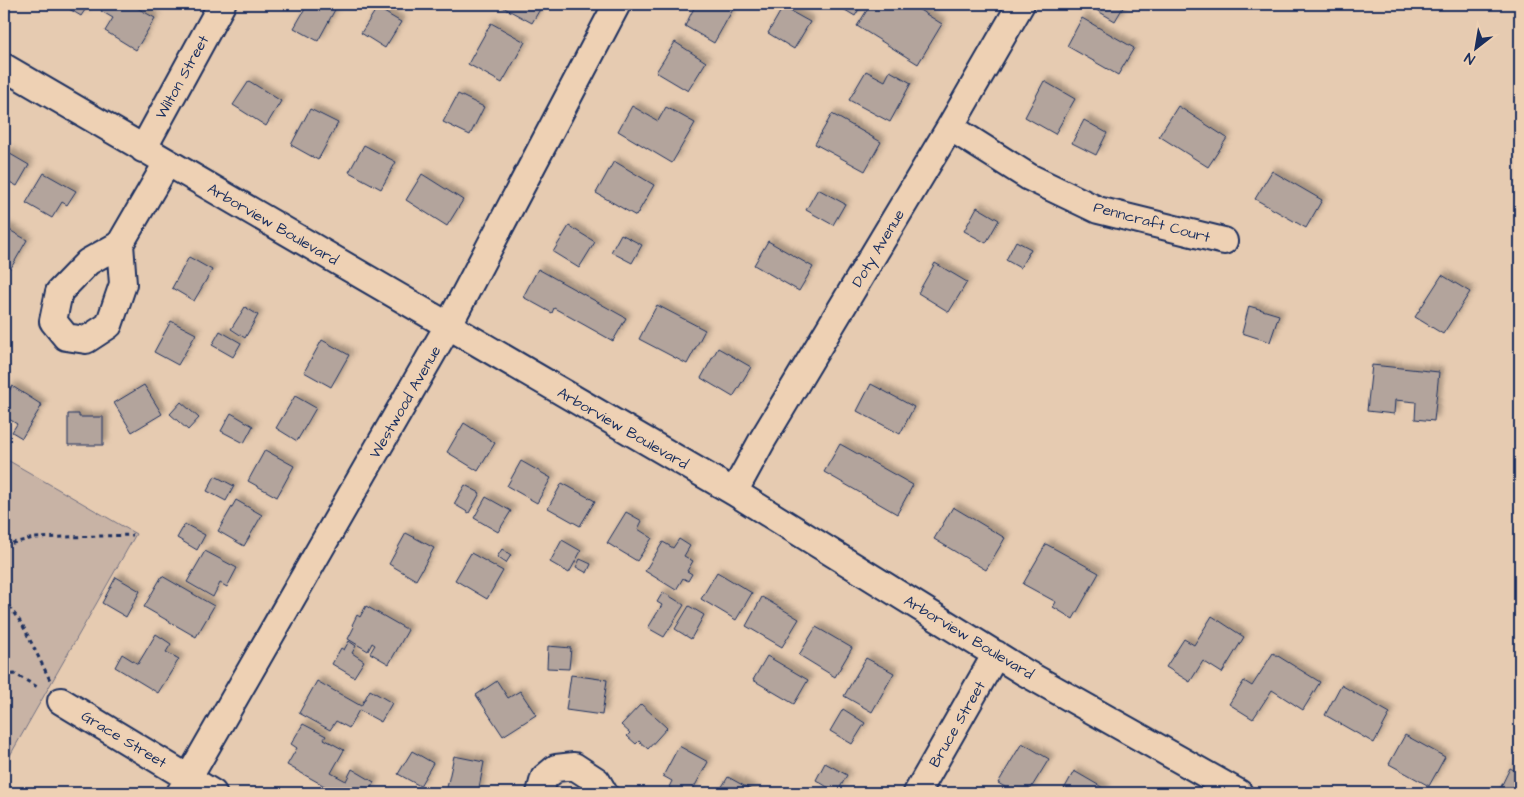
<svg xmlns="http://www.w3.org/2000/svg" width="1524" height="797" viewBox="0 0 1524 797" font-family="'Architects Daughter',sans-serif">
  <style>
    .green { fill: #c8b3a5; stroke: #727182 }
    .building { fill: #b3a49c; stroke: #1b2f5e; filter: url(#shadow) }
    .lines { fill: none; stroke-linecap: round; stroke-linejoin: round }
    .street-casing { stroke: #1b2f5e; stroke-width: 30 }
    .path { stroke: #1b2f5e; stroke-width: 3; stroke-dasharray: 4 4; stroke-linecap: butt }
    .street { stroke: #eed1b4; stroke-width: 26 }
    .labels { text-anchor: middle; stroke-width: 4; stroke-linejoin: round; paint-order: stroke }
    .street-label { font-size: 15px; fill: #1b2f5e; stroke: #eed1b4 }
  </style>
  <defs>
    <filter id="shadow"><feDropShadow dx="4.5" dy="-4.5" stdDeviation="2.5" flood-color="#0004"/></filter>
  </defs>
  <rect width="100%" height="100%" fill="#e6cbb1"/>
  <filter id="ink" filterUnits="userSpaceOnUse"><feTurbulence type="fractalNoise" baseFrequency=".02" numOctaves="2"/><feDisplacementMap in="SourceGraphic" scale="10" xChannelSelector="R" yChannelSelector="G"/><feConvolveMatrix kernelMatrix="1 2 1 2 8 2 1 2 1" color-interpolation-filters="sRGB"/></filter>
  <g filter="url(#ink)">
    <!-- green -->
    <path class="green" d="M4,458L136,534L4,766Z"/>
    <!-- building -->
    <path class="building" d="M61,4H89L81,16Z
      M105,4H130L155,18L136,50L105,31L113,18L101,11Z
      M308,4H338L318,41L294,28Z
      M500,4H543L532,23L499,5Z
      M696,4H736L714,43L685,26Z
      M835,4H862L855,16Z
      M871,4H910L942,24L918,64L857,26Z
      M1093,4H1125L1115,21L1091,7Z
      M783,7L810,22L794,49L768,33Z
      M377,8L401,22L385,48L361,33Z
      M1082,18L1134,48L1118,75L1067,46Z
      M491,23L525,42L502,83L468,64Z
      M675,42L706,62L688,91L656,72Z
      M866,71L885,81L890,71L911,83L890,122L849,100Z
      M249,81L281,101L266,126L233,105Z
      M1044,81L1075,99L1055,134L1025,117Z
      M458,94L484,107L470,135L443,122Z
      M632,106L658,121L666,107L695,123L672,163L618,131Z
      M1178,106L1227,138L1208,167L1159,136Z
      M310,109L338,123L318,160L291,145Z
      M832,114L881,142L865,171L815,144Z
      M1084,120L1107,133L1096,155L1072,143Z
      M364,145L396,162L381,189L349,172Z
      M5,151L29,165L17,186L4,179Z
      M614,161L654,185L636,216L596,193Z
      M1272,171L1322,200L1306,228L1255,199Z
      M44,173L76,191L67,205L62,202L52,218L26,203Z
      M422,174L463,200L447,226L406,200Z
      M818,189L845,204L833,225L806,210Z
      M977,207L999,220L986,243L964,231Z
      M569,226L595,242L579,268L553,252Z
      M4,227L27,240L11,268L4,264Z
      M621,234L642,245L632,263L611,252Z
      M768,241L813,267L799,291L754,265Z
      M1016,241L1031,249L1020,268L1006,260Z
      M189,257L212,270L194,301L172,288Z
      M935,263L967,282L949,312L918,293Z
      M538,269L626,318L613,341L554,308L552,313L523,297Z
      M1442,275L1470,292L1443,334L1415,317Z
      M657,305L705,330L687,364L639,339Z
      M1249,306L1279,315L1270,342L1242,333Z
      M245,307L258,315L245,338L231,329Z
      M171,321L196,334L178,365L154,352Z
      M220,331L241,343L233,357L212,345Z
      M322,340L349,355L331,387L304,372Z
      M718,348L751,367L733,397L701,378Z
      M1372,365L1439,372L1434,421L1415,419L1416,402L1395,400L1394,414L1367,411Z
      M871,384L914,407L900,434L857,411Z
      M144,385L162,414L132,432L114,403Z
      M12,386L42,405L22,438L12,432L17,424L4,416V399Z
      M295,396L316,408L297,441L276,428Z
      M181,402L199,418L188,430L170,414Z
      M231,413L253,426L244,443L221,431Z
      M68,414H79V417H103V445H68Z
      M464,423L495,443L478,471L447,452Z
      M840,444L913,485L897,514L824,472Z
      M265,450L294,466L277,497L248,481Z
      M521,461L551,478L537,503L507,486Z
      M215,476L234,486L226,501L207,491Z
      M562,483L595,501L580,526L548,508Z
      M465,485L480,493L469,513L454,504Z
      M486,497L511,511L498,532L474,518Z
      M236,500L262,515L244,546L218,531Z
      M953,507L1005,538L986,570L934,539Z
      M626,512L642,521L638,529L652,538L637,561L607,543Z
      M185,524L205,535L197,550L177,538Z
      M406,533L434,548L416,580L389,564Z
      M679,539L690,546L684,556L693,561L687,571L692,574L688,581L683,578L676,590L645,571L663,542L673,548Z
      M562,540L581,551L569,573L550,562Z
      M1046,544L1099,573L1073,619L1053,607L1056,602L1023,584Z
      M502,549L511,555L506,563L497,557Z
      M205,551L237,568L227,587L220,583L213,597L187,582Z
      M471,553L503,571L487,599L455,580Z
      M580,559L591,564L587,573L576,567Z
      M717,572L752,593L736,620L701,599Z
      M162,576L214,606L196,637L144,607Z
      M116,577L140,591L126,617L102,603Z
      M663,592L684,605L664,637L648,628L662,605L657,602Z
      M762,597L799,619L782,647L746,626Z
      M366,606L408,630L389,664L370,653L375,645L372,643L368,651L348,639L354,627L352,625L357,615L360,617Z
      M689,606L704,615L691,639L675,629Z
      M1212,616L1244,637L1222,673L1203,661L1190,682L1166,667L1184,639L1194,645Z
      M816,627L852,648L835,677L799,655Z
      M156,634L171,644L166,652L179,659L158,693L115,667L122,654L138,664Z
      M349,641L356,646L352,653L364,661L354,677L332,664L341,648L344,650Z
      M548,646L571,648L569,669L547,668Z
      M1273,653L1320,682L1303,710L1272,690L1253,719L1229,704L1244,681L1252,686Z
      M767,656L808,680L794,704L753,680Z
      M866,658L894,673L872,712L844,696Z
      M571,675L607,680L602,715L566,710Z
      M317,681L361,706L370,690L392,703L381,722L359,710L349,728L336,721L330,730L299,713Z
      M497,681L508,698L520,691L536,715L503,736L476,695Z
      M1341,685L1390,713L1374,743L1325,715Z
      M641,704L667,728L648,749L639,741L636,744L627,736L630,733L621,725Z
      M843,709L865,723L852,744L830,731Z
      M303,724L326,736L324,739L344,750L331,773L346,781L352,769L374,782L368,793H337L287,765L297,748L291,744Z
      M1405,735L1445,757L1429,786L1389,764Z
      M1022,743L1049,759L1028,793H1015L998,783Z
      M679,746L708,762L691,793H681L669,787L672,781L663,776Z
      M412,751L433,763L420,786L398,774Z
      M454,756L484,762L478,793L446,792Z
      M825,763L847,775L837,793L816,780Z
      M1510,768L1520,773V793H1498Z
      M1074,771L1105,789L1103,793H1062Z
      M728,777L757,793H718Z"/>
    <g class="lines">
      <defs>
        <path id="street" d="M4,67L734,492L1024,672L1239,793
          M950,127L1029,177L1098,210L1224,241
          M143,149L222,4
          M120,244L123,284L109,325L86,340L66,337L53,321L59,292L88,262L120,244L167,163
          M734,492L763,439L950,127L1021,4
          M61,701L213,793
          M180,793L448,326L617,4
          M540,793L544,778L556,768L574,766L597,781L604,793
          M917,793L996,654"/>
      </defs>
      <!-- street casing -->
      <use href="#street" class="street-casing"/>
      <!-- path -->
      <path class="path" d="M4,545L34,538L133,535
        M4,600L22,624L50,680
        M4,675L15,674L39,688"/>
      <!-- street -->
      <use href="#street" class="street"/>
    </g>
  </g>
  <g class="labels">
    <!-- street labels -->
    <g class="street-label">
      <text transform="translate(182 77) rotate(-61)" y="5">Wilton Street</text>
      <text transform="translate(1152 222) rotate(15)" y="5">Penncraft Court</text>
      <text transform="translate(273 224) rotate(30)" y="5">Arborview Boulevard</text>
      <text transform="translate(878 248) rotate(-59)" y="5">Doty Avenue</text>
      <text transform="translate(405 402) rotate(-60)" y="5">Westwood Avenue</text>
      <text transform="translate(623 428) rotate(30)" y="5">Arborview Boulevard</text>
      <text transform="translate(969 637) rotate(31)" y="5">Arborview Boulevard</text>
      <text transform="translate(957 724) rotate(-60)" y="5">Bruce Street</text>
      <text transform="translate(124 739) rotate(31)" y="5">Grace Street</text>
    </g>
  </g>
  <!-- margin -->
  <rect width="1524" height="797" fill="none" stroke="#eed1b4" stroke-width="20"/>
  <rect x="10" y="10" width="1504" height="777" fill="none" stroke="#1b2f5e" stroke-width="2" filter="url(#ink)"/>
  <!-- north arrow -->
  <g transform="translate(1476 48) rotate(211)" stroke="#eed1b4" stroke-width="4" paint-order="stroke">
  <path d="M0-4L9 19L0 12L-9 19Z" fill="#1b2f5e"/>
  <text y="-8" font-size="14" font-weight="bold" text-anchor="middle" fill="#1b2f5e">N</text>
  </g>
</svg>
